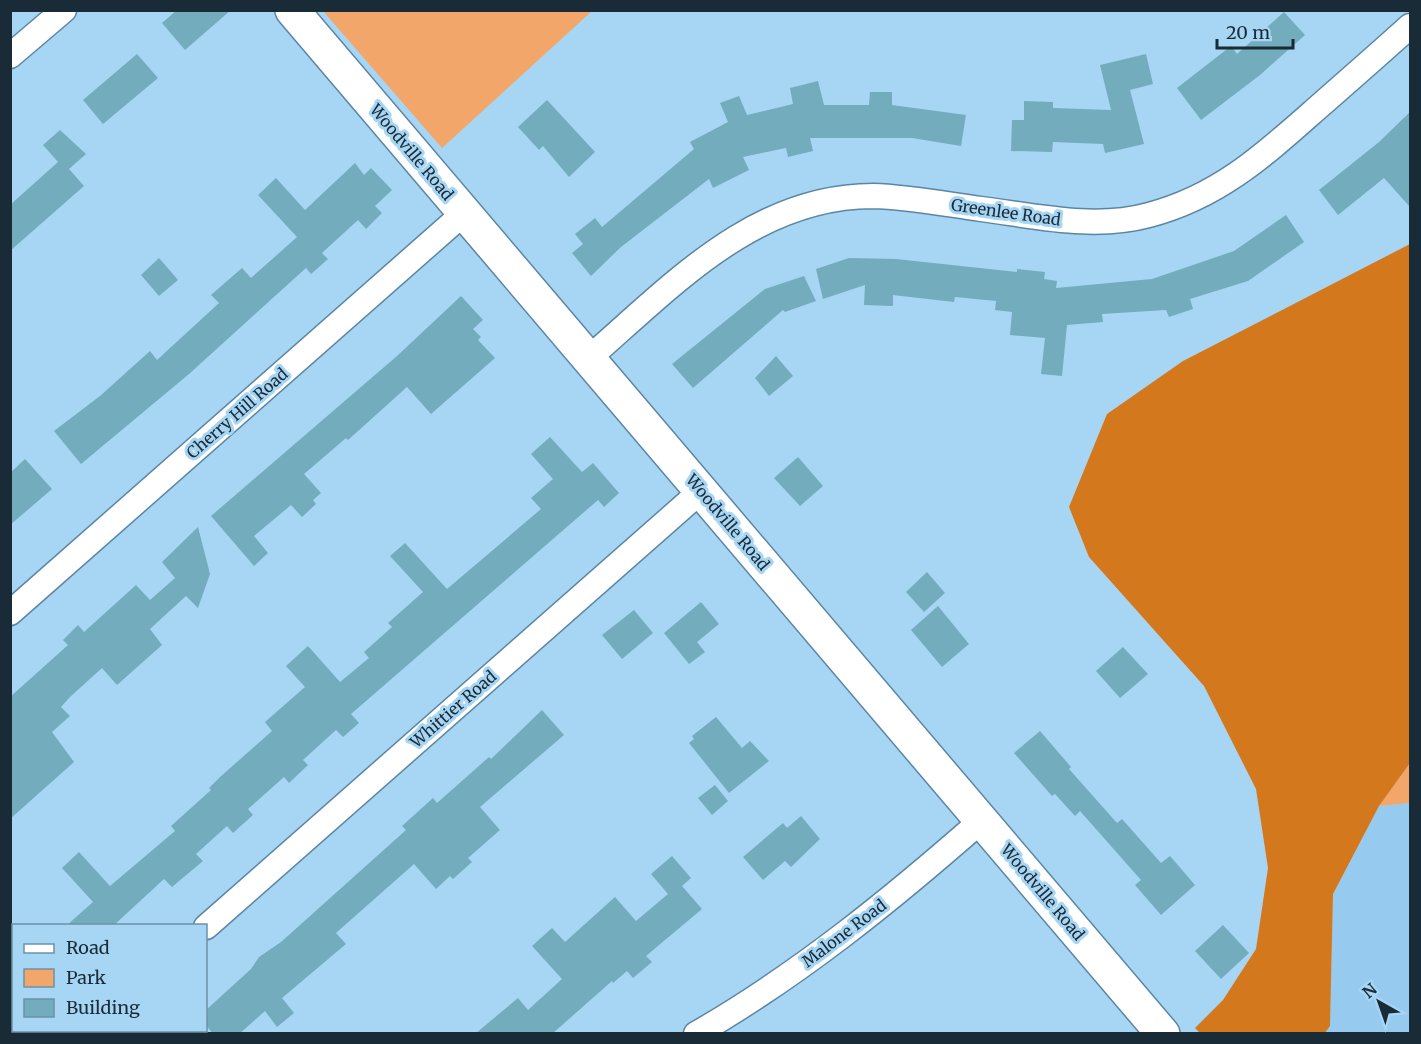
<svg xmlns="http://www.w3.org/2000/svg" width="1421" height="1044" viewBox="0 0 1421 1044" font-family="Merriweather,serif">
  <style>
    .built { fill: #96cbef }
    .green { fill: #f2a66a }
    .forest { fill: #d4781d }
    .building { fill: #73adbd }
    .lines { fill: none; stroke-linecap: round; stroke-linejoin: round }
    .street-casing { stroke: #5b86a3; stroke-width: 27 }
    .secondary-casing { stroke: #5b86a3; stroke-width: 36 }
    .street { stroke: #fff; stroke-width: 24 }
    .secondary { stroke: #fff; stroke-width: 33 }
    .labels { text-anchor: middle; stroke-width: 6; stroke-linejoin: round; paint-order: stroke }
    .street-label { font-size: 16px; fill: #192b37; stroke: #a7d5f4 }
  </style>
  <rect width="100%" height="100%" fill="#a7d5f4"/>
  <!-- built -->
  <path class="built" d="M1410,803V1033L1325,1034L1330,1026L1333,894L1379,806Z"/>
  <!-- green -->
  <path class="green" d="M323,11H592L442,148Z
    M1410,763V803L1379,806Z"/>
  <!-- forest -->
  <path class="forest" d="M1410,244V763L1379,806L1333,894L1330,1026L1325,1033H1200L1195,1028L1223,1000L1256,949L1268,868L1256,789L1204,686L1089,557L1069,507L1107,414L1183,361Z"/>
  <!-- building -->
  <path class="building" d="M177,10H231L185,50L162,23Z
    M1284,12L1305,35L1260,75L1201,120L1177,88L1231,46L1237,54Z
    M137,54L158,78L103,124L83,100Z
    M1146,54L1153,84L1130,90L1144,144L1105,153L1103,144L1053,142L1052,152L1011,151L1012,120H1024V101L1053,102V108L1111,110L1100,65Z
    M818,81L824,105H869L870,92H892V105L966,115L961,146L912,138H810L813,151L788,157L786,148L743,157L749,170L713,188L709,179L621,247L591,276L572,253L583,244L575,234L595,218L602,227L694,149L690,142L728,122L720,103L739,96L747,115L793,104L790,88Z
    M547,100L595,152L569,177L543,146L539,150L518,127Z
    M1410,112V207L1384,178L1338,215L1319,190L1379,142Z
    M60,130L86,154L69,169L84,186L10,251V205L58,162L43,145Z
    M355,163L364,175L371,168L392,190L375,206L382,213L366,229L358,220L322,253L328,259L311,274L306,268L189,374L81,464L54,431L100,396L150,351L157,360L219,303L211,295L242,268L251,278L297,237L258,195L276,178L305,210Z
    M1286,215L1304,242L1248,281L1190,299L1193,309L1169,317L1166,310L1102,314L1103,322L1067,325L1062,376L1041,374L1045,338L1010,335L1012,312L995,310L996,301L955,297L954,302L893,295V306L864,305L865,285L823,299L816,269L849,258L896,259L1017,272V269L1045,272L1044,279L1057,281L1056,288L1152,279L1234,251Z
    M159,258L178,280L159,296L141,275Z
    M804,276L816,301L785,312L783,310L693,388L672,364L765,289Z
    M461,296L483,320L473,329L481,337L478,340L495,358L431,414L407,387L348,440L346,438L304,474L321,493L313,500L316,504L302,517L291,505L254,536L268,553L254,566L211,516L397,356Z
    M776,356L793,376L769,396L755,378Z
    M550,437L582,472L593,463L619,493L604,507L598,500L351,714L359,723L343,737L336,730L303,760L308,765L289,783L284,777L248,809L253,815L233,833L227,826L196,854L203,861L172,887L164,879L113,926H66L93,902L62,868L79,852L110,886L175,831L171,826L211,790L209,788L220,777L272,731L265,722L305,687L286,666L308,646L340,682L369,658L364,652L392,627L388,623L423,592L390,556L405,543L447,589L541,509L531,498L553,479L531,454Z
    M798,457L823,486L800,506L774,478Z
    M25,459L52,489L10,525V473Z
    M198,527L210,574L198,608L186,596L150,629L162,645L117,685L102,668L70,697L61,707L70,716L52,732L74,762L10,819V697L68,645L63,640L78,625L84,632L136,585L150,600L175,578L162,562Z
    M927,572L945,593L924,612L906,592Z
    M701,602L719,624L697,642L705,652L689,664L664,633Z
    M938,606L969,644L942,667L911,630Z
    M634,610L653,633L622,659L602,635Z
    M1123,647L1148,674L1120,698L1096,671Z
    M542,710L564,735L480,807L500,830L468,858L472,862L453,879L450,876L436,889L414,864L336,933L346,944L282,998L294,1013L277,1027L265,1011L239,1034H213L206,1025V1010L251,969L259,957L281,942L406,830L402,826L433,798L437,803L489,757L491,759Z
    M716,717L742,748L750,741L769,761L729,793L689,743L694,739L692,736Z
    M1040,731L1071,767L1069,769L1117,823L1122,819L1161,863L1170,856L1195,885L1161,915L1135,885L1141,880L1080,811L1075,816L1055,794L1052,796L1014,753Z
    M715,785L728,801L712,815L698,798Z
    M801,816L820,839L791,867L785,861L763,880L743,857L783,823L787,828Z
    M672,856L691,878L682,886L702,909L646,956L652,962L633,978L627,971L613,983L612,981L552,1034H475L518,998L528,1010L562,979L532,946L552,928L565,942L615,897L636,921L668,894L651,874Z
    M1223,925L1249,953L1221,979L1195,951Z"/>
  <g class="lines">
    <defs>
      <path id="street" d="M10,56L64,10
        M589,358C672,286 754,196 873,196C909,197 945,204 981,209C1036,216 1094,230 1149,215C1218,197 1263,156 1315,110C1347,82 1379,54 1410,26
        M10,613L464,213
        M206,927L701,491
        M84,1034L88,1030
        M696,1034C800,974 892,899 982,820"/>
      <path id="secondary" d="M292,10L1163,1034"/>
    </defs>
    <!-- street casing -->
    <use href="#street" class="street-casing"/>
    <!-- secondary casing -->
    <use href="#secondary" class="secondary-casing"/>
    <!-- street -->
    <use href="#street" class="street"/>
    <!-- secondary -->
    <use href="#secondary" class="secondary"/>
  </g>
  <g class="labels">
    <!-- street labels -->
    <g class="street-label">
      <text transform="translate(412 152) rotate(50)" y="6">Woodville Road</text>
      <text transform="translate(1006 212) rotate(8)" y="6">Greenlee Road</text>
      <text transform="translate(237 413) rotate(-41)" y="6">Cherry Hill Road</text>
      <text transform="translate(728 522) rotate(50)" y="6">Woodville Road</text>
      <text transform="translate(453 709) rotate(-41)" y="6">Whittier Road</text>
      <text transform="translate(1043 892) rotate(50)" y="6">Woodville Road</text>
      <text transform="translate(844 933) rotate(-37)" y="6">Malone Road</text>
    </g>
  </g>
  <!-- border -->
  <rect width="1421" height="1044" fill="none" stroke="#192b37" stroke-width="24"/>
  <!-- legend -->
  <rect x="12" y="924" width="195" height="108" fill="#a7d5f4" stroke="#6e91a8" stroke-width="1.5"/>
  <rect x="24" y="944" width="30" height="9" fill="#ffffff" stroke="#6e91a8" stroke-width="1.5"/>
  <text x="66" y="954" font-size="18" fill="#192b37">Road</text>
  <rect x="24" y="969" width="30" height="18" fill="#f2a66a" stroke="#6e91a8" stroke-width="1.5"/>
  <text x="66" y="984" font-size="18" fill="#192b37">Park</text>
  <rect x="24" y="999" width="30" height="18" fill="#73adbd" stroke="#6e91a8" stroke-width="1.5"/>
  <text x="66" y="1014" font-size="18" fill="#192b37">Building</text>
  <!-- north arrow -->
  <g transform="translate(1379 1002) rotate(320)" stroke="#a7d5f4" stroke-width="4.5" paint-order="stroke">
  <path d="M0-4.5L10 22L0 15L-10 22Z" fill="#192b37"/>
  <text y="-9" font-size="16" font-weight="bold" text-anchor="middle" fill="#192b37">N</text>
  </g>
  <!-- scale -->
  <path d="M1217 39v9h76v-9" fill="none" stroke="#192b37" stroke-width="3"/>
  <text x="1226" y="39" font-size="18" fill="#192b37" stroke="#a7d5f4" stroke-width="4.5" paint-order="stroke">20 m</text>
</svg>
